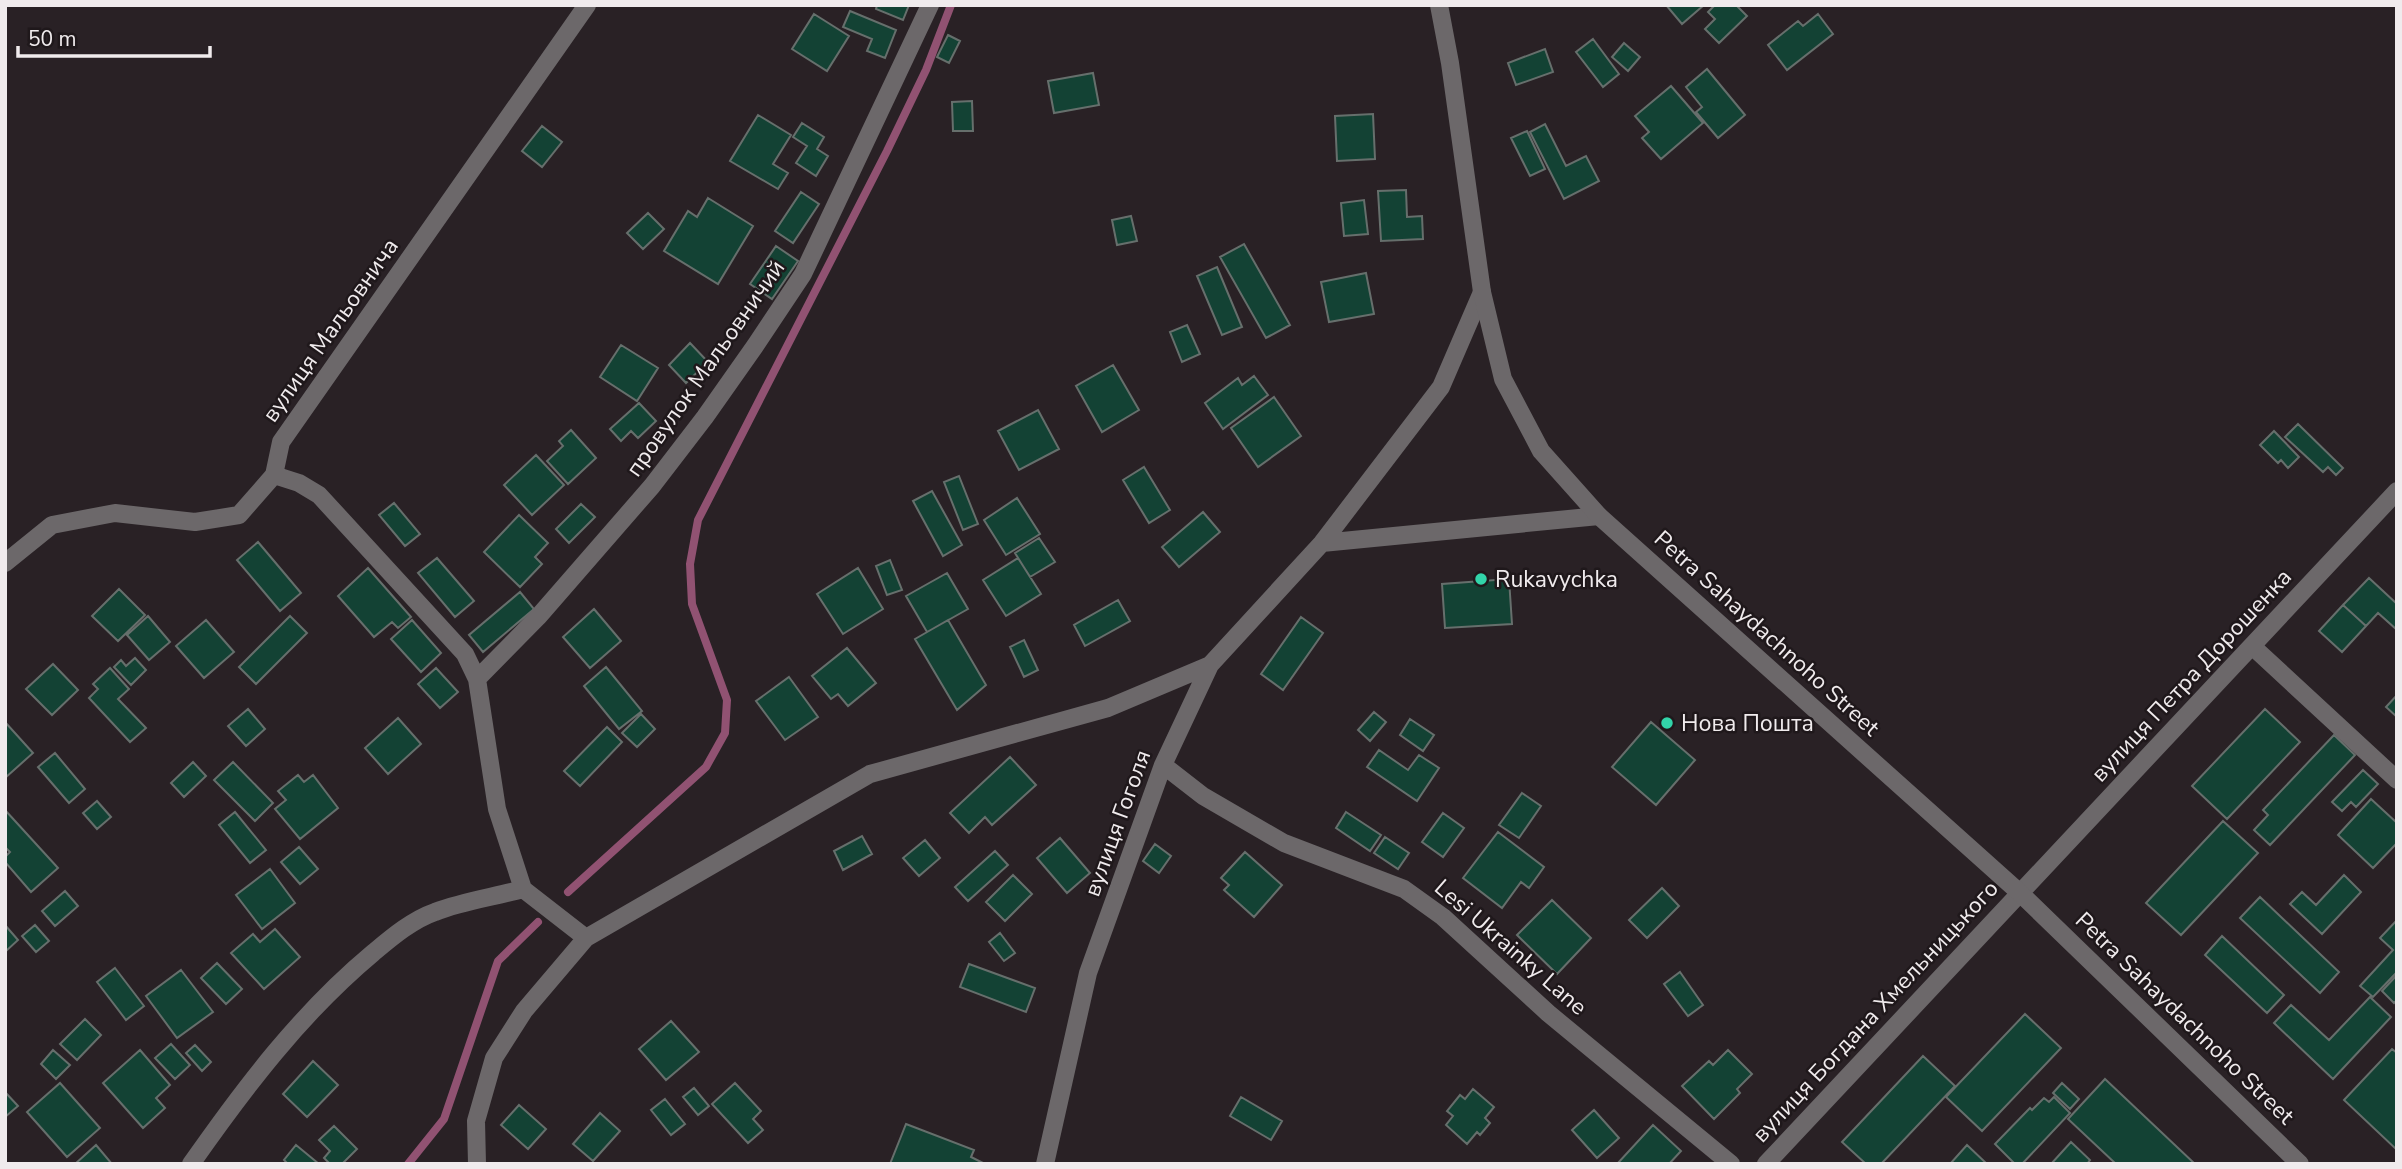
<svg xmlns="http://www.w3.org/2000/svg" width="2402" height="1169" viewBox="0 0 2402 1169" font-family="'Nunito Sans',sans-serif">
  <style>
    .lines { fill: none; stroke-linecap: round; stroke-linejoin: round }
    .stream { stroke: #915272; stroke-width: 8 }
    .building { fill: #134234; stroke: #666f6c; stroke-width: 2 }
    .minor { stroke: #6c686a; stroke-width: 18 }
    .tertiary { stroke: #6c686a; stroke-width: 18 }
    .poi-dot { fill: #32d4a9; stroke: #1f181b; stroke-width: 2.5 }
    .labels { text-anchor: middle; stroke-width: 5; stroke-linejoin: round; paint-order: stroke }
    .street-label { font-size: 23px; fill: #f0ebed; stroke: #1f181b }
    .poi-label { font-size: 23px; fill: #f0ebed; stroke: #1f181b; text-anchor: start }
  </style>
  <rect width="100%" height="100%" fill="#292125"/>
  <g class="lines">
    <!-- stream -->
    <path class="stream" d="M568,892L706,767L725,733L727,700L692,604L690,564L698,520L887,151L926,70L951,5
      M408,1164L444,1119L498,961L538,922"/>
  </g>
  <!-- building -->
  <path class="building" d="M877,5H909L903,20L876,9Z
    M1666,5H1704L1682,24Z
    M1715,5H1736L1747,16L1719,43L1705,29L1715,19L1708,12Z
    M850,11L896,30L885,58L867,51L872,39L843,27Z
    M814,14L849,36L827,71L792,49Z
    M1818,14L1833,34L1787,70L1768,45L1798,21L1803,26Z
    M948,35L960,41L949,63L937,57Z
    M1593,39L1619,74L1603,87L1576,52Z
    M1624,43L1640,57L1628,71L1612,57Z
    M1545,49L1553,72L1516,85L1508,63Z
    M1707,69L1745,115L1718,138L1696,112L1702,107L1686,87Z
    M1093,73L1099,105L1054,113L1048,81Z
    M1671,86L1703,123L1661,159L1642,138L1649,132L1635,116Z
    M972,101L973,131H953L952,102Z
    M1373,114L1375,159L1337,161L1335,116Z
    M758,115L791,135L773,164L788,173L778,189L730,161Z
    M802,123L824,137L817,149L828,156L816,176L796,163L807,146L793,137Z
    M1545,124L1566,166L1586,156L1599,181L1564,199L1530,132Z
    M542,126L562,142L542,167L522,151Z
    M1527,131L1545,169L1530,176L1511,138Z
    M1406,190L1407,217L1422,216L1423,239L1381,241L1378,191Z
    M801,192L819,204L793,243L775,231Z
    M708,198L753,226L718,284L664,251L688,211L697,217Z
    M1364,200L1368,234L1344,236L1341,203Z
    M648,213L664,229L643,249L627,233Z
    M1131,216L1137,241L1117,245L1112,220Z
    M1244,244L1290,325L1266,338L1220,257Z
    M776,246L798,261L772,299L750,284Z
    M1217,267L1242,327L1222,335L1197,276Z
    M1366,273L1374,314L1329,322L1321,282Z
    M1187,325L1200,354L1182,362L1170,332Z
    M690,343L708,362L686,383L669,365Z
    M621,345L658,368L637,401L600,377Z
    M1113,365L1139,410L1102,432L1076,386Z
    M1254,376L1268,395L1223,429L1205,403L1238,378L1242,385Z
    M1274,397L1301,436L1258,467L1231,428Z
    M639,403L656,421L638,438L631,431L621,441L610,429Z
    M1038,410L1059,449L1019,470L998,431Z
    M2298,424L2343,468L2336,475L2328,467L2323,472L2285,437Z
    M571,430L596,458L568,484L547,461L563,446L559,441Z
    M2274,431L2299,457L2288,468L2281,460L2278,463L2260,445Z
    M536,455L564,485L532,515L504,485Z
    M1144,467L1170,510L1149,523L1123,480Z
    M959,476L978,524L963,530L944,482Z
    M932,491L962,545L943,556L913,501Z
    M1017,498L1040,534L1006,555L984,520Z
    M394,503L420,534L405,546L379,515Z
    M581,504L595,517L569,543L556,529Z
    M1203,512L1220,532L1179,567L1162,547Z
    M519,515L548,543L535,557L542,564L520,587L484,552Z
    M1039,538L1055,562L1030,577L1015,553Z
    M258,542L301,593L280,611L237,560Z
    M437,558L474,601L455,617L418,573Z
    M1018,558L1041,594L1006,616L983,580Z
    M890,560L902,590L887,595L876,566Z
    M368,568L411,617L398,628L392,622L374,637L338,596Z
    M858,568L883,609L843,634L817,594Z
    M947,573L968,609L927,632L906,596Z
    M2369,578L2397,604L2396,629L2378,613L2366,626L2343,605Z
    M1509,579L1512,624L1445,628L1442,584Z
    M119,589L145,615L118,641L92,616Z
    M520,592L534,609L483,652L469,635Z
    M1118,600L1130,621L1085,646L1074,625Z
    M2343,605L2366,626L2342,652L2319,631Z
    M594,609L621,641L590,668L563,637Z
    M148,616L170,642L149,660L127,635Z
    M290,616L307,633L256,684L239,667Z
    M1301,617L1323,633L1283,690L1261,674Z
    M206,620L234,652L204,678L176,646Z
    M412,620L441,653L421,672L391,639Z
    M948,620L986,685L957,710L915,639Z
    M1024,640L1038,670L1024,677L1010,647Z
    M847,648L876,683L848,706L838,694L831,699L812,676Z
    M135,658L146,670L131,685L114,667L121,660L126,666Z
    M53,664L78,690L52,715L26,689Z
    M606,667L642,711L619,729L584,686Z
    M110,668L129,689L118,699L146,728L130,742L89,698L98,689L93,684Z
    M436,668L458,692L440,708L418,684Z
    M789,677L818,717L785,740L756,701Z
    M2397,695V717L2386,707Z
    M248,709L265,729L246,746L228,726Z
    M2265,709L2300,742L2227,819L2192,786Z
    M1374,712L1386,722L1370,741L1358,730Z
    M641,714L655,729L637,747L622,733Z
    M398,718L421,744L388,774L365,748Z
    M1410,719L1434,735L1423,751L1400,735Z
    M5,722L33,753L5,778Z
    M1651,722L1695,760L1656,805L1612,767Z
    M607,727L622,742L580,786L564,771Z
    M2334,735L2355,755L2270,845L2254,830L2268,815L2263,810Z
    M1379,750L1408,770L1419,755L1439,768L1417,801L1367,767Z
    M55,753L85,789L69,803L38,767Z
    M1010,757L1036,785L992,825L985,817L969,833L950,813Z
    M193,762L206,776L184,797L171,783Z
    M233,762L273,803L255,821L214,780Z
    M2363,770L2378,784L2356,807L2351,802L2342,811L2332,802Z
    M298,775L304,782L313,775L338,808L300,839L275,809L286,800L278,791Z
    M1522,793L1541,806L1519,838L1499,825Z
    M2371,799L2397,823V843L2373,868L2338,835Z
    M97,801L111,817L97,829L83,813Z
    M5,810L58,868L31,892L5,862V857L10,852L5,847Z
    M235,812L266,850L250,863L219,825Z
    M1346,812L1381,835L1370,851L1336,828Z
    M1443,813L1464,828L1443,857L1422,842Z
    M2223,821L2258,853L2181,935L2146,903Z
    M1498,832L1544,867L1529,888L1521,882L1502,908L1463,878Z
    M862,836L872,854L843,870L834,851Z
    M1385,837L1409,853L1398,869L1374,853Z
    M1060,838L1090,873L1067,893L1037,858Z
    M925,840L940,858L919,876L903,858Z
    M1155,844L1171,856L1159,873L1143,861Z
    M299,847L318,869L300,884L281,862Z
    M995,851L1008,865L968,901L955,887Z
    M1245,852L1282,885L1254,917L1224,890L1229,885L1221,878Z
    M270,869L295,903L262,929L236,895Z
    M1013,875L1032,894L1005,921L986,902Z
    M2344,875L2361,892L2322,934L2290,904L2302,892L2316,905Z
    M1662,888L1679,906L1647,938L1629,920Z
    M65,891L78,906L55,926L42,911Z
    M2260,897L2339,972L2320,993L2240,918Z
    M1552,900L1591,938L1557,974L1517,935Z
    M2397,920V972L2373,997L2360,986L2393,950L2380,938Z
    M5,925L18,940L5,952Z
    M35,925L49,941L36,952L22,936Z
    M275,929L300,957L264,989L231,953L253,934L260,942Z
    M1000,933L1015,953L1004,961L989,942Z
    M2222,936L2284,995L2267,1013L2205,955Z
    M217,963L242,989L226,1004L201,978Z
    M969,964L1035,988L1026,1012L960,987Z
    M115,968L144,1006L126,1020L97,982Z
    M181,970L213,1012L177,1038L146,996Z
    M1680,972L1703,1005L1688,1016L1664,984Z
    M2397,975V1000L2394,1003L2382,991Z
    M2370,997L2391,1017L2333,1079L2274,1023L2291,1005L2329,1040Z
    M2025,1014L2061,1048L1982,1131L1946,1097Z
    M85,1019L101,1035L77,1060L60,1044Z
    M671,1021L699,1052L666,1080L639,1049Z
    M171,1044L190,1065L175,1079L155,1058Z
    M195,1045L211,1062L202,1071L186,1053Z
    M2392,1049L2397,1053V1150L2344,1100Z
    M53,1050L70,1065L56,1079L41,1064Z
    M140,1050L170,1085L156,1098L165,1108L143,1128L103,1083Z
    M1728,1050L1752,1074L1737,1089L1740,1093L1714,1119L1682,1086L1709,1061L1713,1065Z
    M1923,1056L1955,1086L1881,1164H1866L1842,1142Z
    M313,1061L338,1085L307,1117L283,1094Z
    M2105,1079L2195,1164H2116L2068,1119Z
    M60,1083L100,1128L67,1157L27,1112Z
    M735,1083L761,1111L753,1119L763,1130L748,1143L712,1104Z
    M2062,1083L2079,1099L2070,1109L2053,1093Z
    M694,1088L709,1106L698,1115L683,1097Z
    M1473,1089L1494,1107L1485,1118L1490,1123L1480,1135L1477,1132L1467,1144L1446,1125L1453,1116L1447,1111L1460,1095L1465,1099Z
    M5,1092L18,1106L5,1117Z
    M1241,1097L1282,1121L1271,1140L1230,1116Z
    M2054,1097L2070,1113L2022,1164H2015L1995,1144L2030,1108L2032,1110L2044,1098L2049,1102Z
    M665,1099L685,1124L671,1135L651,1110Z
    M519,1105L546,1129L528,1149L501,1125Z
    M1594,1110L1619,1138L1597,1158L1572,1130Z
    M600,1113L620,1131L593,1161L573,1144Z
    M906,1124L974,1150L971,1157L985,1164H890Z
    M1653,1125L1681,1151L1669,1164H1617Z
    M334,1126L357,1149L342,1164H330L324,1158L330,1151L319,1140Z
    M2071,1142L2090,1160L2087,1164H2051Z
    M96,1145L112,1164H75Z
    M296,1145L319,1164H288L284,1160Z
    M1967,1145L1987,1164H1950Z"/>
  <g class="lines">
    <!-- minor -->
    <path class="minor" d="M274,475L299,483L319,495L465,654L477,679L497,809L523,889
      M1322,543L1599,516
      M5,563L52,525L115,513L195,522L239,515L274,475L281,442L587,5
      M2252,646L2397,780
      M477,679L538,617L652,486L705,417L755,346L803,274L930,5
      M1163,765L1203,796L1284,843L1404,889L1443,917L1548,1013L1731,1164
      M191,1164C245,1087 301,1013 373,953C391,938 412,920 435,912C463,901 494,897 523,889L586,938L870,774L1108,708L1210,665
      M477,1164L476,1121L494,1058L524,1011L586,938
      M1045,1164L1088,973L1163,765L1210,665L1322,543L1441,387L1482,292
      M1766,1164L2397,491"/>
    <!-- tertiary -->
    <path class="tertiary" d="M1439,5L1450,63L1482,292L1503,379L1541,451L1599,516L2020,893L2300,1164"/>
  </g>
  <!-- markers -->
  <g class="poi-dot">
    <circle cx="1481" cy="579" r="7"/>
    <circle cx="1667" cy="723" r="7"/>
  </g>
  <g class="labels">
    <!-- street labels -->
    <g class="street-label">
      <text transform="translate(330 330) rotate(-55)" y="8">вулиця Мальовнича</text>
      <text transform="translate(705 368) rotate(-55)" y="8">провулок Мальовничий</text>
      <text transform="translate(1767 633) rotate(42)" y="8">Petra Sahaydachnoho Street</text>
      <text transform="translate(2191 675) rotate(-47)" y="8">вулиця Петра Дорошенка</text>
      <text transform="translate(1117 823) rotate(-70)" y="8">вулиця Гоголя</text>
      <text transform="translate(1511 947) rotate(41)" y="8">Lesi Ukrainky Lane</text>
      <text transform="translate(1875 1011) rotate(-47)" y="8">вулиця Богдана Хмельницького</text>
      <text transform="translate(2185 1018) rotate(44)" y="8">Petra Sahaydachnoho Street</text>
    </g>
    <!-- poi labels -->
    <g class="poi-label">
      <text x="1495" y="587">Rukavychka</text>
      <text x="1681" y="731">Нова Пошта</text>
    </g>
  </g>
  <!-- border -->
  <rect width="2402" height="1169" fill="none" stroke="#f0ebed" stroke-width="14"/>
  <!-- scale -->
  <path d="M18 46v10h192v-10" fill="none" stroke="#f0ebed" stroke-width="3.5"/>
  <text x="28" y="46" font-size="21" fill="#f0ebed" stroke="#1f181b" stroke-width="5" paint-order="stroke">50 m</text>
</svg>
